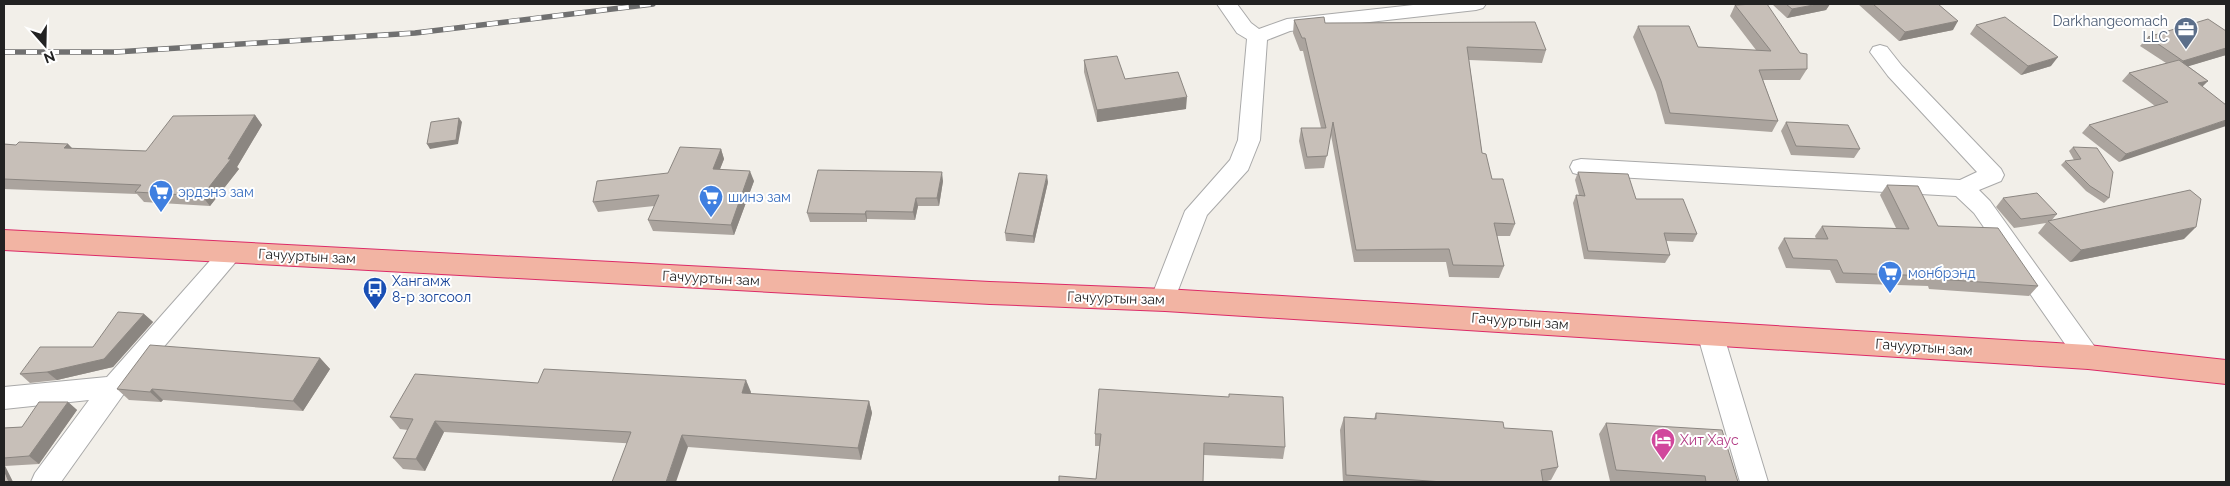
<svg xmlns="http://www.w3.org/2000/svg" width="2230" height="486" viewBox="0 0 2230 486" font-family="Raleway,sans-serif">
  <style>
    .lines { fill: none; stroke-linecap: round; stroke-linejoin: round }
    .minor-casing { stroke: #a9a9a9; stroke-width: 2 }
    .trunk-casing { stroke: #dc2a67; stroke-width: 2 }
    .minor { fill: #fff; fill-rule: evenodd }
    .trunk { fill: #f2b4a3; fill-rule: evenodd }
    .rail-casing { stroke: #707070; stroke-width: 5.5 }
    .rail { stroke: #fff; stroke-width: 4; stroke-dasharray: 11; stroke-linecap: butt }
    .wall { fill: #aba49e }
    .shaded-wall { fill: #8b8681 }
    .building { fill: #c7bfb8; stroke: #8b8681 }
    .labels { text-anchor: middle; stroke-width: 4; stroke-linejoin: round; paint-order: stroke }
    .service-label { font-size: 14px; fill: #4e5e75; stroke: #fff; text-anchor: end }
    .shop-label { font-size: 14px; fill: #366cbe; stroke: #fff; text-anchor: start }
    .street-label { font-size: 14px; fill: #222; stroke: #fff }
    .transit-label { font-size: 14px; fill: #164399; stroke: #fff; text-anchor: start }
    .hotel-label { font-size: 14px; fill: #b23c85; stroke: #fff; text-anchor: start }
  </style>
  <rect width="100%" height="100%" fill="#f2efe9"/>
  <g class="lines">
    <defs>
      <path id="minor" d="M1217,4H1237L1251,23L1259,29L1287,19L1422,4H1486L1483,8L1476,10L1290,31L1267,40L1260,140L1248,170L1207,215L1177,293V300L1174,307L1165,310L1156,307L1153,300V293L1185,211L1230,160L1238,140L1247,39L1237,33Z
        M1880,45L1887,47L1902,66L2001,169L2004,175L2001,181L1979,190L1990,201L2097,350L2101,357L2097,364L2088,367L2079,364L1974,213L1956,196L1581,175L1573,173L1570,167L1573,161L1581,159L1960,180L1977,172L1888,76L1870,52L1873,47Z
        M231,243L239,246L243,252L239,258L123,395L61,482H31L35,473L89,400L4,409V387L107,377L223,246Z
        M1710,323L1719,326L1723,333L1768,482H1740L1697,333L1701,326Z"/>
      <path id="trunk" d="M4,230L990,282L1165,289L2088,345L2226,360V384L2088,369L1165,311L990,304L4,250Z"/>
    </defs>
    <!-- minor casing -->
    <use href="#minor" class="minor-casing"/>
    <!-- trunk casing -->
    <use href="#trunk" class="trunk-casing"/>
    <!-- minor -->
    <use href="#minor" class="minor"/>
    <!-- trunk -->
    <use href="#trunk" class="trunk"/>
    <defs>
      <path id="rail" d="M4,52H116L415,33L653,4"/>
    </defs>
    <!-- rail casing -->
    <use href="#rail" class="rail-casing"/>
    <!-- rail -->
    <use href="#rail" class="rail"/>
  </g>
  <!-- wall -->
  <path class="wall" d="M1772,4H1830L1826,10L1787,18Z
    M1858,4H1938L1953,30L1899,41Z
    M1735,5L1807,69L1800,80H1763L1778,121L1772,132L1665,124L1656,92L1633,37L1638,26L1698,47L1756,50L1730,16Z
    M1294,20L1325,23L1546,50L1542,63L1469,60L1482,153L1492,179L1515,224L1510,236H1497L1504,266L1499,278L1449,277L1446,262H1354L1331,135L1324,168L1305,169L1299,141L1301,128H1321L1303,51H1300L1293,33Z
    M1976,25L2051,66L2021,75L1970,34Z
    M2226,31V55L2188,66L2208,81L2119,162L2082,133L2089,125L2155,106L2122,81L2129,73L2166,63L2140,46L2148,37Z
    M1084,60L1125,79L1186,109L1097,122L1084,72Z
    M255,115L262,125L237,167L239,169L210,206L144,202L137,194L4,189V144L16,145L68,144L72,148L146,151Z
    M1786,122L1860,149L1854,158L1791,155L1781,131Z
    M2073,147L2109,198L2104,203L2086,191L2061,165L2065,161L2074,160L2069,151Z
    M721,149L724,159L720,169L754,181L734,235L653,231L648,220L654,206L598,212L593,202L668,173Z
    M1578,172L1636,199L1697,234L1693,242L1666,241L1670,255L1665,263L1584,259L1573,203L1576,195H1579L1575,180Z
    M943,181L939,206H918L915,220L867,219V222H810L807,213Z
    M1048,182L1034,243L1006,241L1005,233Z
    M1887,185L1938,226L2038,286L2029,296L1929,289L1928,286L1836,283L1830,270L1786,268L1778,248L1784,238L1816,239L1815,236L1822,226L1896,228L1880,195Z
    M2003,198L2057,214L2051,221L2184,239L2070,262L2038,233L2046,223L2014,228L1996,207Z
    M144,314L153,322L113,367L57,380L30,383L20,374L93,347Z
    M320,358L330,369L303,411L163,400L161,402L129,400L117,389Z
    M538,383L751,392L750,394L869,401L872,413L861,460L688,447L444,432L425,471L403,469L393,458L408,430L400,429L390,417Z
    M68,402L77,410L39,464L5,466L13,482H4V428L22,427Z
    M1376,413L1504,428L1558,467L1551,480L1543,482H1343L1340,430L1344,417L1374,419Z
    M1606,423L1738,482H1627L1610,481L1599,434Z
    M1095,434L1285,447L1283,459L1204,455L1096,479L1100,446H1095Z"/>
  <!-- shaded-wall -->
  <path class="shaded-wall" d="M1393,4H1404L1392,5Z
    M1819,4H1830L1826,10L1787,18L1792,9Z
    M1958,21L1953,30L1899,41L1905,32Z
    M2226,48V55L2176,70L2183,61Z
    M2058,57L2051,66L2021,75L2028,66Z
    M2208,81L2200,89L2198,83Z
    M1187,97L1186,109L1097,122V110Z
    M255,115L262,125L237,167L239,169L210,206L202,196L228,159Z
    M459,118L462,122L458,144L430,149L427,144Z
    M2226,120V126L2119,162L2126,154Z
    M68,144L77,154L64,148Z
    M721,149L724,159L716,179L713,169Z
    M750,171L754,181L734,235L731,225Z
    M942,172L943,181L939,206L937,198Z
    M1047,175L1048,182L1034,243L1033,236Z
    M916,198L918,206L915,220L913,212Z
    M866,211L867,219V222L865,214Z
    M2196,227L2184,239L2070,262L2081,250Z
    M144,314L153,322L113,367L57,380L47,372L104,359Z
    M320,358L330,369L303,411L293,401Z
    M746,380L751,392L746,405L742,393Z
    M152,389L163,400L161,402L150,392Z
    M869,401L872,413L861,460L858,448Z
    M68,402L77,410L39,464L29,456Z
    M435,421L444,432L425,471L416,459Z
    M682,435L688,447L676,482H666Z
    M4,465L5,466L13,482H9L4,470Z"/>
  <!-- building -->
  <path class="building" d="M1755,4H1767L1800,53L1807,54V69L1759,70L1778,121L1670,113L1661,81L1638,26H1689L1698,47L1771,51L1735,5Z
    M1786,4H1819L1792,9Z
    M1873,4H1938L1958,21L1905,32Z
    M1324,17L1325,23L1535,22L1546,50L1467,47L1482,153L1486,154L1492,179H1503L1515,224L1494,223L1504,266L1453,265L1449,249L1356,250L1333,122L1327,156L1307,157L1301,128H1326L1305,38H1302L1294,20Z
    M2005,17L2058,57L2028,66L1976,25Z
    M2208,19L2226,31V48L2183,61L2148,37Z
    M1117,56L1125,79L1178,72L1187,97L1097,110L1084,60Z
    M2179,60L2208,81L2198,83L2226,105V120L2126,154L2089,125L2168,102L2129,73Z
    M255,115L228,159H231L202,196L135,192L141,185L4,179V144L16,145L19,142L68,144L64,148L146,151L173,116Z
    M459,118L456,140L427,144L431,122Z
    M1786,122L1848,125L1860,149L1796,146Z
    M680,147L721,149L713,169L750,171L731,225L648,220L659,195L593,202L597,181L668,173Z
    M2073,147L2097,148L2113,172L2109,198L2090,186L2065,161L2081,159Z
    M818,170L942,172L937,198H916L913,212L866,211L865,214L807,213Z
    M1578,172L1628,174L1636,199H1683L1697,234L1664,233L1670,255L1588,251L1576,195L1585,196Z
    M1019,173L1047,175L1033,236L1005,233Z
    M1887,185L1918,186L1938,226L1998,228L2038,286L1937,279L1936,276L1843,273L1837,260L1793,258L1784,238L1828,239L1822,226L1909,229Z
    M2190,190L2201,199L2196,227L2081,250L2048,221Z
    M2037,193L2057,214L2021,219L2003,198Z
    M118,312L144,314L104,359L47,372L20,374L40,347H93Z
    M150,345L320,358L293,401L152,389L150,392L117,389Z
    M544,369L746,380L742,393L869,401L858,448L682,435L666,482H612L631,432L435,421L416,459L393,458L413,419L390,417L415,374L538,383Z
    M1099,389L1229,397V394L1283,397L1285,447L1204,443L1203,482H1059V476L1096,479L1101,434H1095Z
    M39,402H68L29,456L4,458V428L22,427Z
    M1376,413L1503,422L1504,428L1552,431L1558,467L1541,470L1543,482H1443L1346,475L1344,417L1376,419Z
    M1606,423L1722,430L1738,482H1706L1705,476L1616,470Z
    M4,470L9,482H4Z"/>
  <!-- icons -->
  <defs>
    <symbol id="office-pin" viewBox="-11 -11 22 30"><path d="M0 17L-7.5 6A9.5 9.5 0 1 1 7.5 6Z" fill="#5c6f8a" stroke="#fff"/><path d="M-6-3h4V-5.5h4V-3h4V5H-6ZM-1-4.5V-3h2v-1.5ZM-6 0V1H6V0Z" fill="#fff"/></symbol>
    <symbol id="supermarket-pin" viewBox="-11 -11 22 30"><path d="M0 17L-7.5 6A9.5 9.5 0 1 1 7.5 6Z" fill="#3f7fe0" stroke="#fff"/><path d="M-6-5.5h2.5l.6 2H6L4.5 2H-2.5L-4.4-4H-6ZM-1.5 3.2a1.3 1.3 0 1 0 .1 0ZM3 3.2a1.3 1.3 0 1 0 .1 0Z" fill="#fff"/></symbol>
    <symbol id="bus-pin" viewBox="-11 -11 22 30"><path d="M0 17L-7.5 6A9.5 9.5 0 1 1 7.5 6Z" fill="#1a4fb4" stroke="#fff"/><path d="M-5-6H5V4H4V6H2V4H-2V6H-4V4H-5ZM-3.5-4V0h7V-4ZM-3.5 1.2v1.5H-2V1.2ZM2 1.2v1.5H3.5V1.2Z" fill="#fff"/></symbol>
    <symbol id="hotel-pin" viewBox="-11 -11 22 30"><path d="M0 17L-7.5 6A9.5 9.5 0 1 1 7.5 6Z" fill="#d1479c" stroke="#fff"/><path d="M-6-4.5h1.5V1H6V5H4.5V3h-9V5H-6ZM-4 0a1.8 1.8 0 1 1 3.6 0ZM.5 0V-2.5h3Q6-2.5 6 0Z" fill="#fff"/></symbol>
  </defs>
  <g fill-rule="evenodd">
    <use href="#office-pin" x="2172" y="15" width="28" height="38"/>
    <use href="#supermarket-pin" x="147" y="178" width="28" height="38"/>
    <use href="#supermarket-pin" x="697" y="183" width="28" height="38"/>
    <use href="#supermarket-pin" x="1876" y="259" width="28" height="38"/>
    <use href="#bus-pin" x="361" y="275" width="28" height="38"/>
    <use href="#hotel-pin" x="1649" y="426" width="28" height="38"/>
  </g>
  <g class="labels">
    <!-- service labels -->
    <g class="service-label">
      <text x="2168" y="26">Darkhangeomach<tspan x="2168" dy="16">LLC</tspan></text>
    </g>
    <!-- shop labels -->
    <g class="shop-label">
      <text x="178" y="197">эрдэнэ зам</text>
      <text x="728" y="202">шинэ зам</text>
      <text x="1908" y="278">монбрэнд</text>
    </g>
    <!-- street labels -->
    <g class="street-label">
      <text transform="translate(307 256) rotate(3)" y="5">Гачууртын зам</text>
      <text transform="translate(711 278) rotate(3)" y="5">Гачууртын зам</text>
      <text transform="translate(1116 298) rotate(2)" y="5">Гачууртын зам</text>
      <text transform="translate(1520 321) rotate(4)" y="5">Гачууртын зам</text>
      <text transform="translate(1924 347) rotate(4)" y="5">Гачууртын зам</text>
    </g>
    <!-- transit labels -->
    <g class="transit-label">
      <text x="392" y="286">Хангамж<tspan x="392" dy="16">8-р зогсоол</tspan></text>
    </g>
    <!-- hotel labels -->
    <g class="hotel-label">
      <text x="1680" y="445">Хит Хаус</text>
    </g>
  </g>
  <!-- border -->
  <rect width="2230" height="486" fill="none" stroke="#222222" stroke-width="10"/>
  <!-- north arrow -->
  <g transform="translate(45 45) rotate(160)" stroke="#ffffff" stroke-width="4" paint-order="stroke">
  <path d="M0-4L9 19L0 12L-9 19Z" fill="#222222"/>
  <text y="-8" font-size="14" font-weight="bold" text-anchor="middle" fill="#222222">N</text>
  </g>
</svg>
